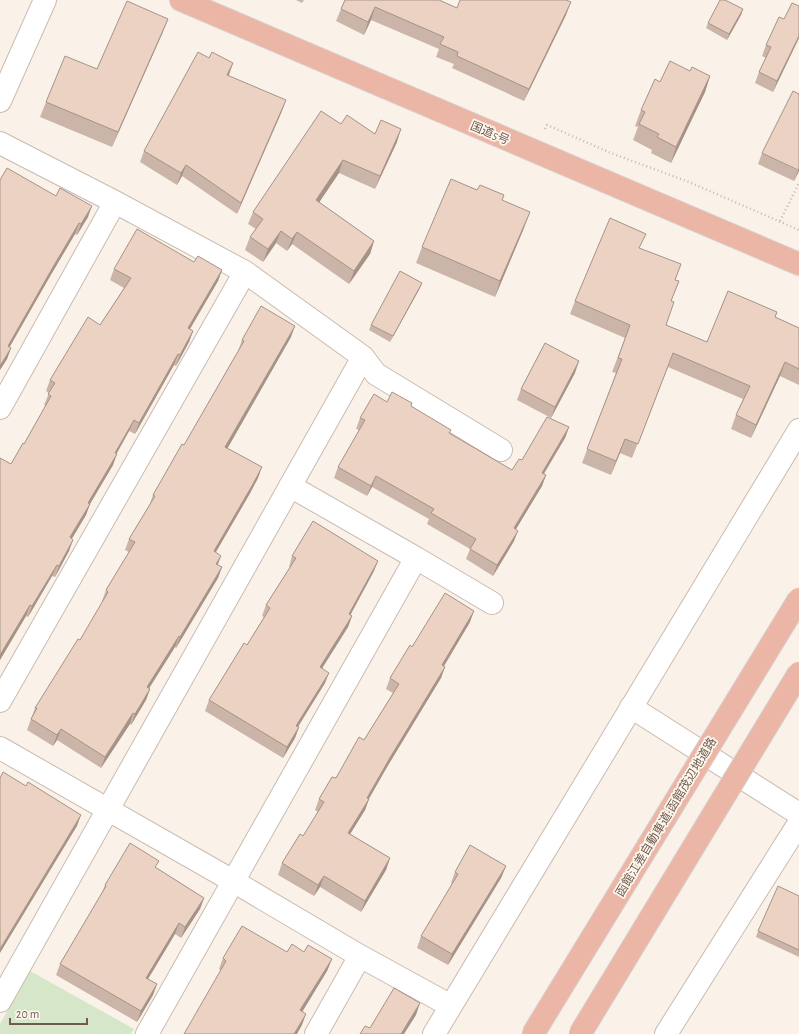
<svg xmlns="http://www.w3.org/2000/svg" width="799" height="1034" viewBox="0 0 799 1034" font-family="'Alegreya Sans','Noto Sans JP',sans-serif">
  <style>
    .green { fill: #d6e6c8 }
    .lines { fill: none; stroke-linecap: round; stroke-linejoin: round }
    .street-casing { stroke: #cbbab0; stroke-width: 24 }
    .highway-casing { stroke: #d7d1ce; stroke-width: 24 }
    .path { stroke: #d1b5a7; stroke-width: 2.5; stroke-dasharray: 1 3; stroke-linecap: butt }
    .street { stroke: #fff; stroke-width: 22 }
    .highway { stroke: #ecb6a7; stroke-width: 22 }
    .highway-bridge-casing { stroke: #d7d1ce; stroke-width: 24; stroke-linecap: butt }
    .highway-bridge { stroke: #ecb6a7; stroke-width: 22 }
    .wall { fill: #cbb5a8 }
    .shaded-wall { fill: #a59388 }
    .building { fill: #ecd2c3; stroke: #a59388 }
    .labels { text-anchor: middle; stroke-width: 3.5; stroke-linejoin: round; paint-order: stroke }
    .street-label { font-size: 12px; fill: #715a4f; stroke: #fdf7ee }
  </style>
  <rect width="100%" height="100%" fill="#faf2e9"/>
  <!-- green -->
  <path class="green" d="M30,971L134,1029L131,1034H0V1024Z"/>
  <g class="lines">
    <defs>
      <path id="street" d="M0,101L45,0
        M0,143L115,202L245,272L363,357L376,374L501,450
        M0,408L115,202
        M416,558L492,603
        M0,701L245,272
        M631,707L799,814
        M0,748L233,881L360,956L451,1006
        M0,1001L363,357
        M147,1034L416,558L290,486
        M316,1034L360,956
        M434,1034L799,430
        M666,1034L799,823"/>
      <path id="highway" d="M181,0L799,264"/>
    </defs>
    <!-- street casing -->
    <use href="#street" class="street-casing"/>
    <!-- highway casing -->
    <use href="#highway" class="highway-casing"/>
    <!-- path -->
    <path class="path" d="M545,129L547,125L611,153L689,182L799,230
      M780,221L799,183"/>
    <!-- street -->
    <use href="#street" class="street"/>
    <!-- highway -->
    <use href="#highway" class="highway"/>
    <defs>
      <path id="highway-bridge" d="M533,1034L799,599
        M580,1034L799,673"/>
    </defs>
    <!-- highway-bridge casing -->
    <use href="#highway-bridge" class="highway-bridge-casing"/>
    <!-- highway-bridge -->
    <use href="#highway-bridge" class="highway-bridge"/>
  </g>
  <!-- wall -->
  <path class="wall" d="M296,0H304L302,3Z
    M345,0L457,8L566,15L524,101L452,68L454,64L436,57L439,49L371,20L364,35L336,21L341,9Z
    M743,9L741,15L727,40L706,28L708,23Z
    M168,19L162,34L112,147L40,117L46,102L97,69Z
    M784,19L799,38L773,92L755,83L759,72L766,58L762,56L766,45Z
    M690,71L710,76L705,92L671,163L651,153L652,150L633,140L638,127L635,126L641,110L660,82Z
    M228,76L282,111L237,214L182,176L177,185L140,162L144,151Z
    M341,124L375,134L397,142L375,189L339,173L319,202L374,241L370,254L349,284L292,244L287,251L276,243L263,262L245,250L250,237L256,229L248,224L253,212Z
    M762,153L799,171L794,181L758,164Z
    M0,180L88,217L77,235L75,234L49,278L9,347L11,348L7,359L0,370Z
    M524,228L495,297L416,263L422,247Z
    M640,249L675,280L679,281L671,301L666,325L707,342L777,312L775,317L799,328V385L780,376L751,438L731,429L736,415L743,399L668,367L632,458L620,453L611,475L582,463L616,373L612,372L625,338L570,314L575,301Z
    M194,262L222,270L218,281L190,329L193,331L189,342L176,366L174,365L135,434L129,431L116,454L113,465L90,504L86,515L72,539L69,551L55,577L52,576L28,617L26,616L0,660V458L11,464L24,444L46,406L44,405L49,393L46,391L50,380L100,325L124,288L110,280L114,269Z
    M420,288L390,342L369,330L371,325Z
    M291,337L227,448L258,478L249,495L216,552L218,565L222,567L218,578L176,648L175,647L149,688L150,689L146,700L131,725L130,724L101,768L57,740L53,746L27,730L35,708L80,640L103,602L102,601L106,590L129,552L125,550L129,539L149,506L153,495L184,445L239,351H238L242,340Z
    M575,373L551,418L517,400L521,389Z
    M387,402L411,406L450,434L512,470L522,460L569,427L565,438L544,474L546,475L542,486L516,529L514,541L493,576L466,559L470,549L427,524L429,519L372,487L367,496L334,478L338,467L359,430L356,429L360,418Z
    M292,556L374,571L350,615L352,616L348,627L322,668L325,683L298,727H299L295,738L283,758L205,711L209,700L247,645L264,617L262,616L266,605L290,567H289Z
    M470,622L444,666L441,678L387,767L369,799L365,810L350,834L390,858L386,870L361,912L320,887L314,896L278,875L282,863L303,836L318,812L315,810L319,799L336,778L364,740L393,693L386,689L390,678L412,647Z
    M506,866L501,878L448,965L417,948L421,936L452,884L451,883L455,872Z
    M156,868L204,898L200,909L181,938L175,934L148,979L157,984L153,995L137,1022L56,975L60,964L101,895L105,885Z
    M799,896V957L756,937L758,931Z
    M287,952H304L332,959L327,971L302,1012V1025L219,969L223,958Z"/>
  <!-- shaded-wall -->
  <path class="shaded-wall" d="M571,2L566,15L524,101L529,89Z
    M375,7L371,20L364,35L368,22Z
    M743,9L741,15L727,40L729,34Z
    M168,19L162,34L112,147L118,132Z
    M799,36V38L773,92L777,81Z
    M233,63L229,75L223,86L227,75Z
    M710,76L705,92L671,163L676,147Z
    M286,100L282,111L237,214L241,203Z
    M401,129L397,142L375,189L380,176Z
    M343,160L339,173L312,213L316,200Z
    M186,165L182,176L177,185L181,173Z
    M799,168V171L794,181Z
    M92,206L88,217L77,235L81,224Z
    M530,212L524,228L495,297L500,281Z
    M79,223L75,234L49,278L4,357L8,346L53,267Z
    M281,231L276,243L263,262L268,249Z
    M297,232L292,244L287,251L292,239Z
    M374,241L370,254L349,284L354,271Z
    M222,270L218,281L184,339L188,328Z
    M422,283L420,288L390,342L393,336Z
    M295,326L291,337L222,458L225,447Z
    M193,331L189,342L176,366L180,355Z
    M11,348L7,359L0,370V366Z
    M178,354L174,365L135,434L139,423Z
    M579,361L575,373L551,418L555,407Z
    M785,362L780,376L751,438L756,425Z
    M134,420L129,431L111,464L115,453Z
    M569,427L565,438L538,483L542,473Z
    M625,439L620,453L611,475L616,461Z
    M117,454L113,465L84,514L88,503Z
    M262,467L258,478L249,495L210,562L214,551Z
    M546,475L542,486L510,539L514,528Z
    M376,476L372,487L367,496L371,486Z
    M90,504L86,515L66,548L70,537Z
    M518,531L514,541L493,576L497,565Z
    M73,540L69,551L55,577L59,566Z
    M221,556L217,567L216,564Z
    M378,561L374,571L345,625L349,614Z
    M57,565L52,576L28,617L32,606Z
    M222,567L218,578L176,648L180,637Z
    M30,605L26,616L0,660V655Z
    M474,611L470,622L438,676L442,665Z
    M352,616L348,627L316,678L320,667Z
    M179,636L175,647L143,698L147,687Z
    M445,667L441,678L387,767L368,800L369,799L365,810L344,844L348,833L367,798L391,756Z
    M329,673L325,683L292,736L296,726Z
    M150,689L146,700L131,725L135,714Z
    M133,713L130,724L101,768L105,757Z
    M299,727L295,738L283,758L287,747Z
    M61,729L57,740L53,746L57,735Z
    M81,815L77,826L0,953V949Z
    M390,858L386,870L361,912L365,901Z
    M506,866L501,878L448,965L452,954Z
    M324,876L320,887L314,896L318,885Z
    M204,898L200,909L181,938L185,927Z
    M179,923L175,934L142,989L146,978Z
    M332,959L327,971L296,1022L300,1010Z
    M157,984L153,995L137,1022L141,1011Z
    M420,1003L416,1015L404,1034H401Z
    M306,1014L302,1025L297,1034H294Z"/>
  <!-- building -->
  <path class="building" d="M345,0H439L457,8L460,0H566L571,2L529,89L457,56L458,52L440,44L444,37L375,7L368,22L341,9Z
    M720,0H725L743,9L729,34L708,23Z
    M127,1L168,19L118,132L46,102L65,56L97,69Z
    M792,3L799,6V36L777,81L759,72L771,47L766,45L779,17L784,19Z
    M198,52L209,58L212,52L233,63L227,75L286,100L241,203L186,165L181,173L144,151Z
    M670,61L690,71L692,67L710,76L676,147L657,137L659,134L639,124L645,112L641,110L655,79L660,82Z
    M793,91L799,94V168L798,170L762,153Z
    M321,111L341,124L347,115L375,134L381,120L401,129L380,176L343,160L316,200L374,241L354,271L297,232L292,239L281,231L268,249L250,237L263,219L253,212Z
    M7,168L56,196L60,188L92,206L81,224L79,223L53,267L8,346L11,348L0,366V180Z
    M451,179L477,190L480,185L504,195L502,200L530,212L500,281L422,247Z
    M610,218L646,234L639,248L681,264L675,280L679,281L671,301L674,302L666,325L707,342L728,291L777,312L775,317L799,328V369L785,362L756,425L736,415L750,386L673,353L638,444L625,439L616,461L587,449L622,359L618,358L630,325L575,301Z
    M137,229L194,262L198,256L222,270L188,328L193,331L180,355L178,354L139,423L134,420L115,453L117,454L88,503L90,504L70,537L73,540L59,566L57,565L32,606L30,605L0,655V458L11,464L23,443L24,444L51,396L48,394L55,383L50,380L88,317L100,325L131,278L114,269Z
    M400,271L422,283L393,336L371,325Z
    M261,306L295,326L225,447L262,467L253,484L214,551L221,556L216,564L222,567L180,637L179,636L147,687L150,689L135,714L133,713L105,757L61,729L57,735L31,719L37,708H35L78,639L80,640L108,592L106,590L135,542L129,539L155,496L153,495L182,444L184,445L244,341L242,340Z
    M545,343L579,361L555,407L521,389Z
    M392,392L412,403L411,406L451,430L449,433L512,470L519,459L522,460L547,417L569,427L542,473L546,475L514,528L518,531L497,565L470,549L476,539L431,513L434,509L376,476L371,486L338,467L365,420L360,418L374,394L387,402Z
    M313,521L378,561L349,614L352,616L320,667L329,673L296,726L299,727L287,747L209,700L244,643L247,645L270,608L266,605L296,558L292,556Z
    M445,593L474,611L442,665L445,667L391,756L367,798L369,799L348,833L390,858L365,901L324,876L318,885L282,863L300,834L303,836L324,802L319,799L332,777L336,778L359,737L364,740L399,684L390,678L410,645L412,647Z
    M3,772L26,786L28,782L81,815L0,949V778Z
    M130,843L159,861L155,867L204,898L185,927L179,923L146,978L157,984L141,1011L60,964L106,886L105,885Z
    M470,845L506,866L452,954L421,936L458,874L455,872Z
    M778,886L799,896V950L758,931Z
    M242,926L287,952L292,944L304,952L308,945L332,959L300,1010L306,1014L294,1034H184L226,961L223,958Z
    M394,988L420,1003L401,1034H360L365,1026L370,1028Z"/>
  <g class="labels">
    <!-- street labels -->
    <g class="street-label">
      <text transform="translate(490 133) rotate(23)" y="4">国道5号</text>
      <text transform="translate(666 817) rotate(-59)" y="4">函館江差自動車道;函館茂辺地道路</text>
    </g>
  </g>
  <!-- scale -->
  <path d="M10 1018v6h77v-6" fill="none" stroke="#715a4f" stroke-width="2"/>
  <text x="16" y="1018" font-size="12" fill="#715a4f" stroke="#fdf7ee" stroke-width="3" paint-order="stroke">20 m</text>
</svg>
